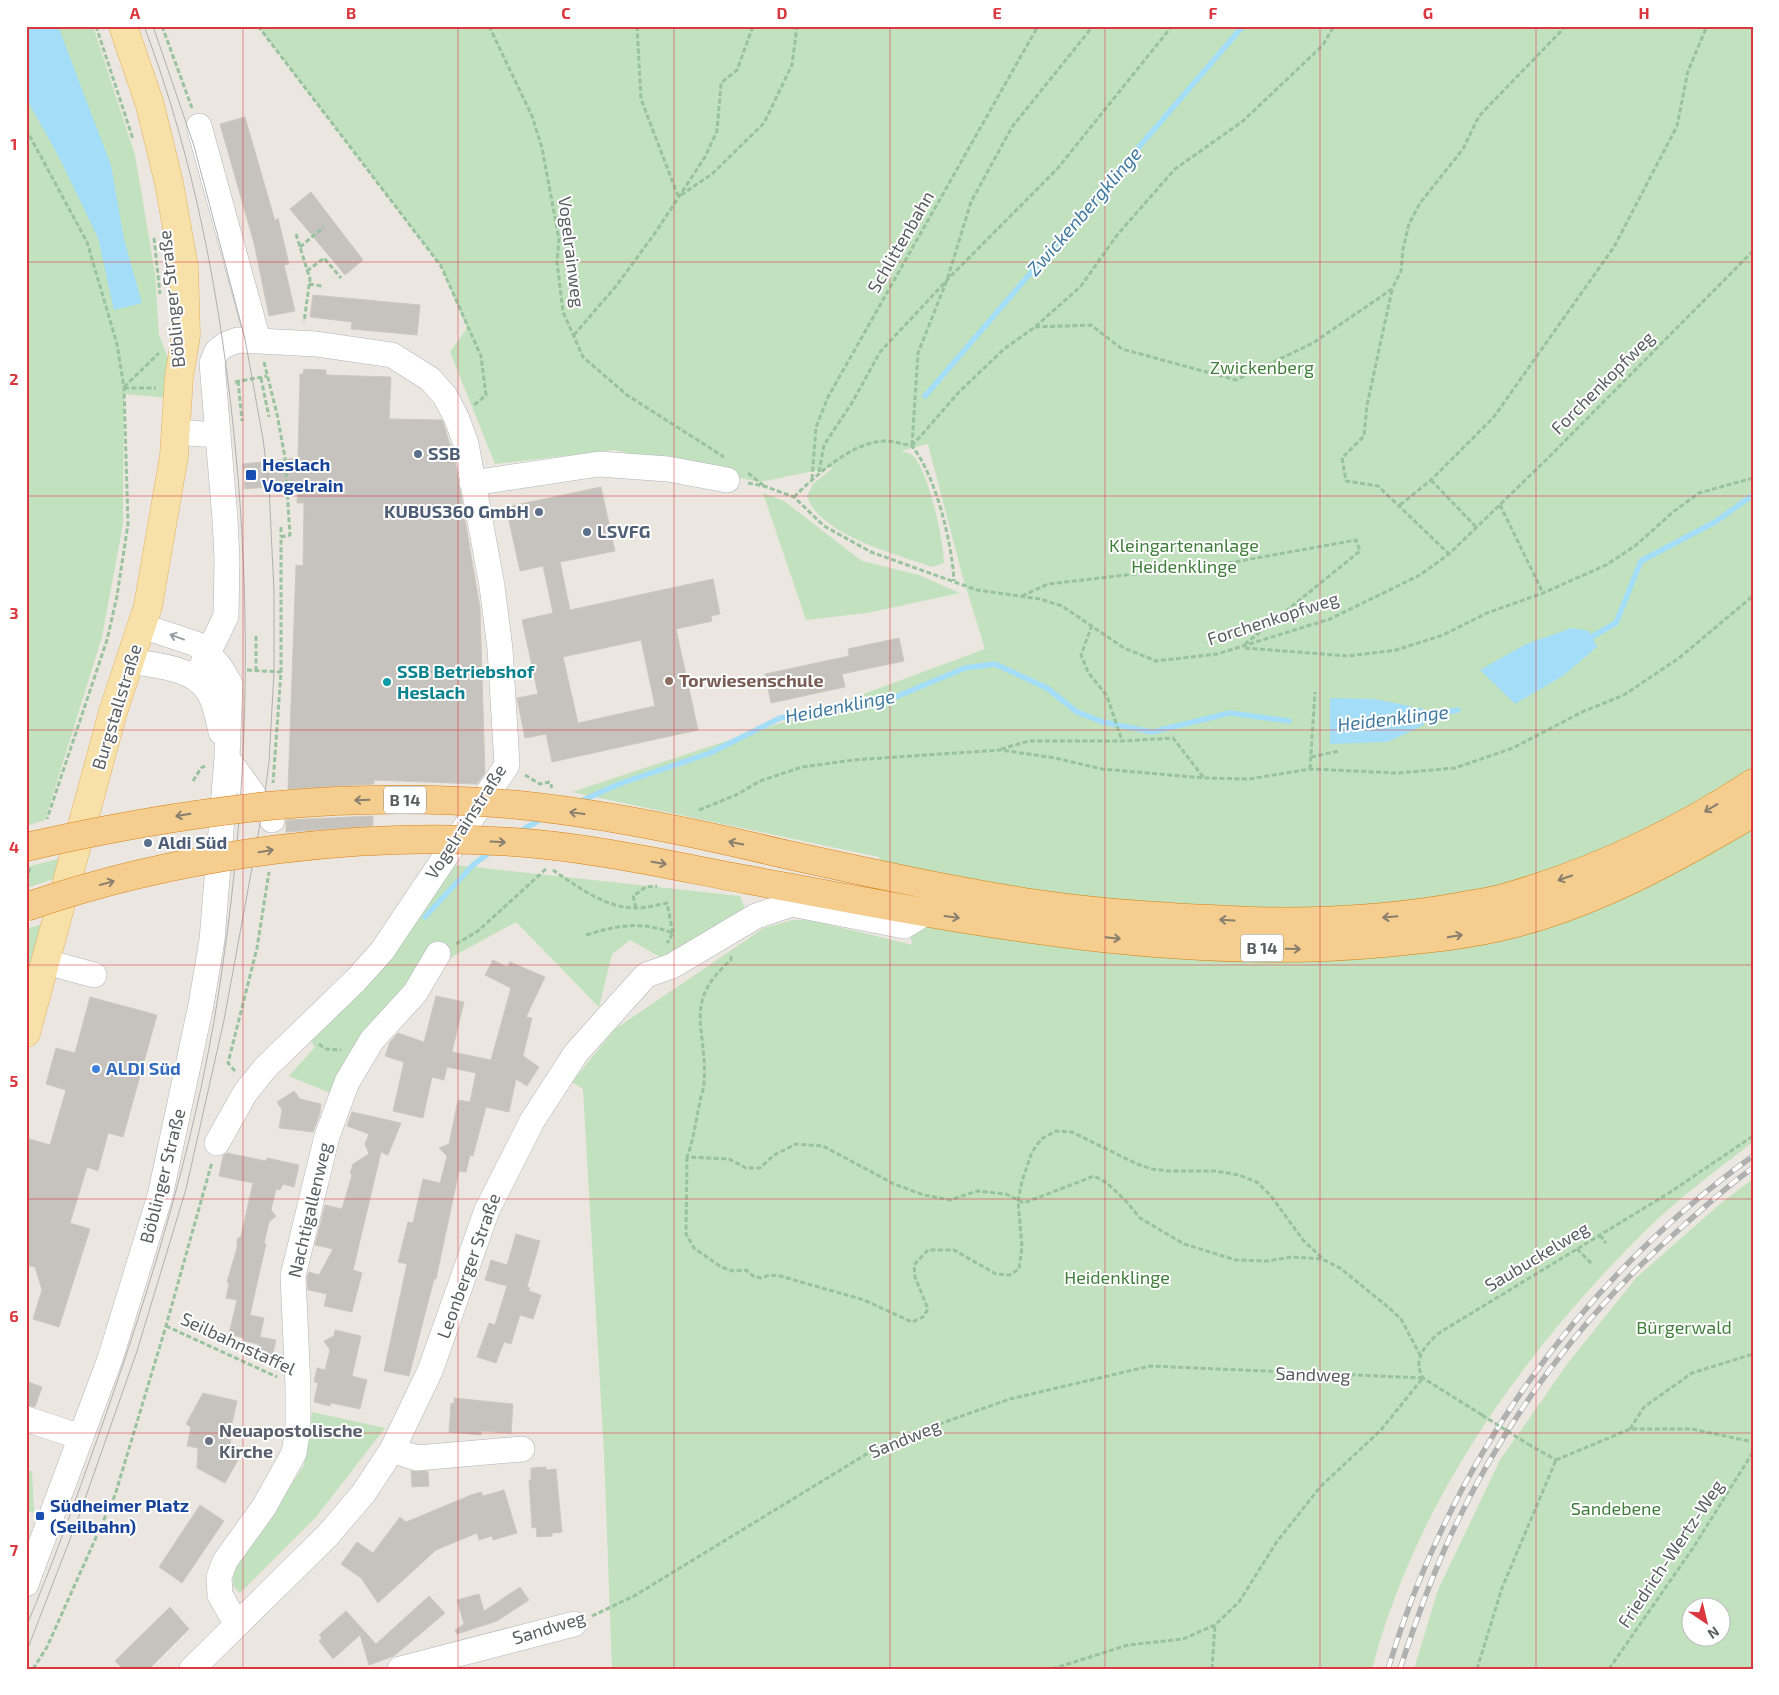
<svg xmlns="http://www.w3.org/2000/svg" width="1779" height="1695" viewBox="0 0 1779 1695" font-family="'Exo 2',sans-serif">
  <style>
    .green { fill: #c2e1be; fill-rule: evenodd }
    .water { fill: #a4ddf7 }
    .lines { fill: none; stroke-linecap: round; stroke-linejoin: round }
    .stream { stroke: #a4ddf7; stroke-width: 5.5 }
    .building { fill: #c6c2bd; stroke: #cfc8bf; fill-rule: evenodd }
    .minor-casing { stroke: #b1b4b7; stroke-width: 26 }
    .major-casing { stroke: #e5af5f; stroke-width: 29 }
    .highway-casing { stroke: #d98212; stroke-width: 29 }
    .path { stroke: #99c29f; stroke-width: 3; stroke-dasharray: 5 2.5; stroke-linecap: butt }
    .minor { stroke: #fff; stroke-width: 25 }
    .major { stroke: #f8e1a8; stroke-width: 28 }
    .highway { stroke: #f4cd8f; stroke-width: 28 }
    .tram { stroke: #afb0b0; stroke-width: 1 }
    .rail-casing { stroke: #afb0b0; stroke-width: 5.5 }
    .rail { stroke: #fff; stroke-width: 4; stroke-dasharray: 11; stroke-linecap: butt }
    .highway-bridge-casing { stroke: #d98212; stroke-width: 29; stroke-linecap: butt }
    .path-bridge { stroke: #99c29f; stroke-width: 3; stroke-dasharray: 5 2.5; stroke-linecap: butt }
    .highway-bridge { stroke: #f4cd8f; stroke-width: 28 }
    .oneway { stroke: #9b9ea0 }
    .oneway2 { stroke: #887f6e }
    .grid { fill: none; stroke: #da373f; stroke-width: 1; stroke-opacity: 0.55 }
    .service-dot { fill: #5c6f8a; stroke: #fff; stroke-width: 2 }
    .transit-dot { fill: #1a4fb4; stroke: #fff; stroke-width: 2 }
    .education-dot { fill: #8d6e63; stroke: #fff; stroke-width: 2 }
    .culture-dot { fill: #0f9aa8; stroke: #fff; stroke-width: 2 }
    .shop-dot { fill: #3f7fe0; stroke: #fff; stroke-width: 2 }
    .worship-dot { fill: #6b7280; stroke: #fff; stroke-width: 2 }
    .labels { text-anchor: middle; stroke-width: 4; stroke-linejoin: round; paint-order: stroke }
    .shield { fill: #fff; stroke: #8b8e90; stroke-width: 1 }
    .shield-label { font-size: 16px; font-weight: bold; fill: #595d60 }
    .street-label { font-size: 18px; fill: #595d60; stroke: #fff }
    .park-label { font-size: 18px; fill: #3f7e3a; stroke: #fff }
    .service-label { font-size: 18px; font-weight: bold; fill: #4e5e75; stroke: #fff; text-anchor: start }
    .transit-label { font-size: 18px; font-weight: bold; fill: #164399; stroke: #fff; text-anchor: start }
    .culture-label { font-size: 18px; font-weight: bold; fill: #0d838f; stroke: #fff; text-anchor: start }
    .education-label { font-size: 18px; font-weight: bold; fill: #785e54; stroke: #fff; text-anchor: start }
    .shop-label { font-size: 18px; font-weight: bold; fill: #366cbe; stroke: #fff; text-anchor: start }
    .worship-label { font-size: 18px; font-weight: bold; fill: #5b616d; stroke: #fff; text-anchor: start }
    .water-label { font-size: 19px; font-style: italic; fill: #417a9f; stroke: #fff }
    .neatline { fill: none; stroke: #da373f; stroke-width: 2 }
    .grid-label { font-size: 16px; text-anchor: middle; font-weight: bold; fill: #da373f }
  </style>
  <rect width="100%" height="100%" fill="#ebe7e0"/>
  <!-- green -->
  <path class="green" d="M26,26H93L135,155L155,274L159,335L167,355V398L124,394L123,524L102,637L45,820L26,826Z
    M258,26H1753V1142C1717,1170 1680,1197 1648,1228C1525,1349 1416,1501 1372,1669H612L604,1453L583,1089L572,1082L615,1029L764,928L792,920H809L913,945L879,857L572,792L820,710L985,649L963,578L928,444L901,451C904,452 909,453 912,455C928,468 944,542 944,563L933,567C898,555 819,535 807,496L813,484L834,467L759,482L614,450L495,464L450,352L467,328L441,266Z
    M763,493L784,501L862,561L919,575L960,593L867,613L806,620Z
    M62,858L57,878L26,888V867Z
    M446,864L740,896L746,911L664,959L630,940L612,954L599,1007L516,922L410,980L330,1093L289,1076L315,1047L307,1036Z
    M45,923L26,990V929Z
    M1753,1179V1669H1414L1438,1590L1500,1460L1568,1363L1636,1278L1721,1203ZM1692,1608H1722V1638H1692Z
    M312,1412L385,1428L316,1517L240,1593L233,1586V1568L267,1523L304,1465Z
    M26,1471H32L34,1513L26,1510Z"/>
  <!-- water -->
  <path class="water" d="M26,26H58L111,165L124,239L142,303L114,310L98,238L59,157L26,98Z
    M1572,628L1589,631L1597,647L1563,676L1515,704L1480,670L1526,644Z
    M1330,698L1375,699L1424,709V725L1387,742L1330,744Z"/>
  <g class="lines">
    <!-- stream -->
    <path class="stream" d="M925,396L1243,26
      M1586,640L1616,623L1641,561L1715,522L1753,495
      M1418,717L1458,710
      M579,802L619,784L710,753L780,718L886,701L965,668L995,664L1047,688L1077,712L1103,722L1152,732L1230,713L1289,721
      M517,833L543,818
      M425,917L473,865L493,850"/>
  </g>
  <!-- building -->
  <path class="building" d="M245,117L275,221L278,218L289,264L284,265L295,311L269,316L254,243L220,124Z
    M311,192L363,260L345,275L290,209Z
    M313,295L420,305L417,335L351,329L352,322L310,317Z
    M304,369L326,370V375L391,377L389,419L442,420L444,425L455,461L480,608L485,773L477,784L374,780V784L288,789L296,565L303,566L304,503H297L298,484L245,489L243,464L298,458L300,374H303Z
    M601,487L615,551L560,562L570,610L713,579L720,614L711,616L712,621L676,629L698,730L552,762L546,734L525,738L517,698L538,694L522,620L553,613L543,566L520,571L506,507ZM641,640L655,706L578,723L563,657Z
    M899,638L904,661L842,674L845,687L771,703L765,674L849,656L848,649Z
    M373,816V826L286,832V820Z
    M493,960L507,967L510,962L545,977L526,1017L532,1018L523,1056L539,1067L527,1086L516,1079L509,1112L486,1107L473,1156L470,1155L466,1172L459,1171L436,1279H434L409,1376L384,1371L407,1264L398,1262L408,1222L413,1223L423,1179L440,1183L447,1156L439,1148L449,1144L458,1100L470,1102L476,1073L447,1067L444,1080L432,1077L423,1118L393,1111L404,1062L385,1056L390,1042L398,1033L424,1042L436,996L464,1002L452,1052L491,1060L511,988L485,975Z
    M90,997L157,1015L123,1137L108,1133L98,1171L87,1167L70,1223L90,1229L59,1327L33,1319L42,1290L35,1267L26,1265V1138L50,1145L66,1090L46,1084L56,1048L75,1053Z
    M294,1091L300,1099L321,1104L320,1113L313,1132L279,1128L282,1110L277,1102Z
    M352,1112L401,1123L388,1155L381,1152L353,1270L362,1273L352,1312L324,1306L327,1294L308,1290L307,1277L309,1272L319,1275L333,1249L315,1245L325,1205L342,1209L352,1175L350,1173L353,1164L369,1154L365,1144L369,1134L347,1126Z
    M227,1153L266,1161L267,1158L299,1165L294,1187L283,1184L280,1190L276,1189L271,1210L276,1216L269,1222L264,1243L266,1244L250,1315L264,1318L260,1337L276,1340L271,1361L256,1353L258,1344L244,1341V1338L229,1334L237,1300L226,1298L229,1284L227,1282L237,1248V1239L241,1236L253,1183L219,1176L223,1156Z
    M516,1234L540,1241L527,1287L530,1288L529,1291L541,1295L533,1319L520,1315L511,1344L504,1342L496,1363L477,1357L489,1323L495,1325L507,1286L485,1280L491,1260L507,1265Z
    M335,1330L361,1336L352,1376L367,1380L360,1409L331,1403L330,1406L314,1402L318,1383L314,1382L317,1368L325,1370L330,1350L324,1341L334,1336Z
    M26,1381L42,1387L35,1407L26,1405Z
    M203,1393L237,1401L229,1437L231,1438L230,1444L243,1451L225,1483L197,1468L198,1448L187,1446L191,1427L186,1424Z
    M454,1398L513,1404L511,1433L481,1431V1435L449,1432L451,1403L454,1404Z
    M546,1467V1470L556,1469L562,1532L552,1533V1536L537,1537L536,1527L532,1528L529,1480H531V1468Z
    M411,1471H428L429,1486L412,1487Z
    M504,1490L517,1533L493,1540L492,1536L479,1540L477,1533L436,1550L378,1603L361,1578L341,1564L357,1542L373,1553L400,1517L406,1522L471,1495L481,1492L483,1496Z
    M200,1505L224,1521L182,1583L159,1567Z
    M520,1587L529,1600L497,1621L457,1634L455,1630L464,1624L457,1600L479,1594L484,1611Z
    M429,1596L445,1613L394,1656L369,1665L360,1635L333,1659L319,1641L322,1638L319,1635L346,1611L376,1644Z
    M170,1607L189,1629L149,1669H123L115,1661Z"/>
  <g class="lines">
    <defs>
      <path id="minor" d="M199,126L258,340
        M176,432L217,435
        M472,483L599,464L668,469L727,480
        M130,661C156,666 193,667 208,691C216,703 218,719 221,732
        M196,678L226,616L227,559L225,519L212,363L217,351L225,345L238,340L316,344L392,355L430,379L445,396L457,419L466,444L492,586L500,649L507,765L382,951L356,980L265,1068L245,1093L217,1143
        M227,758L272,820
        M46,962L94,975
        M26,1419L81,1437
        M392,1450L417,1458L522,1449
        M26,1584L110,1359L160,1196L201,1005L212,940L227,758L230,684L220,667L209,654L196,644L142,626
        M236,1623L220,1595L219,1577L225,1561L264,1507L294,1453L298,1428V1387L293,1276L327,1136L347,1082L372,1040L415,993L438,954
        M192,1669L327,1536L363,1494L392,1450L430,1371L487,1210L532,1121L576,1053L646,975L672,966L756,916L792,904L904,926L925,913
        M400,1669L574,1624"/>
      <path id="major" d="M26,1033L113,712L148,606L174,456L179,377L186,335L184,267L169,183L150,105L123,26"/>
      <path id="highway" d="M784,854C866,872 948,890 1031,903C1104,914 1178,918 1252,921C1323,923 1392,919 1463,906C1477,903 1493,902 1507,897C1594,872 1677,833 1753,783
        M749,880C958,919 1171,963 1384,943C1427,939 1470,935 1512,924C1598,902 1677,858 1753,813"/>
    </defs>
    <!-- minor casing -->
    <use href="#minor" class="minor-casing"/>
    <!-- major casing -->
    <use href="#major" class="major-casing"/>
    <!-- highway casing -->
    <use href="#highway" class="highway-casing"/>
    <!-- path -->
    <path class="path" d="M96,26L133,139
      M162,26L192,108
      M258,26L441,266L481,356L486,395L473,406
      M489,26L532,116L542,148L559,239L557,262L563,312L583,357L627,395L724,457
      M637,26L641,99L678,196
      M26,129L87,242L117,344L124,388L128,524L117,596L107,640L47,819
      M681,195L712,174L764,123L792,65L797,26
      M296,234L310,279L304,322
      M154,238L160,294
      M300,247L324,227
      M307,271L324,258L341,278
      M309,284L322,286
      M1392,290L1367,405L1364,436L1342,458L1346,481L1378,486L1449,554
      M1035,327L1091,325L1122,349L1236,380L1313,343L1392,289L1401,271L1403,249L1409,224L1420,203L1463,149L1479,116L1566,26
      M574,335L617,285L655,233L705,157L717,131L721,83L737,70L753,26
      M264,362L277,414L285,458L290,535L281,537V672L273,783
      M261,378L269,417
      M238,381L242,421
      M235,382L267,376
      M124,387L159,353
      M124,388H156
      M912,445L918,353L947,280L971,202L1012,127L1093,26
      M912,446L958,393L1004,349L1035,327L1081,286L1117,235L1175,169L1243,121L1323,45L1334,26
      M819,472L824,445L853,401L880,352L947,280L1058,168L1172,26
      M748,473L763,485
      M812,479L816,427L828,397L1038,26
      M1431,480L1477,528
      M748,483L764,486L794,497L824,526L871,552L977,590L1040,599L1062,606L1124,648L1156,661L1217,654L1330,619L1420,575L1449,554L1546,460L1753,251
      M794,497C815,476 853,441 885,441C894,441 903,444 912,446C936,476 952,543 954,581
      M1400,505L1431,480L1493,418L1614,247L1677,126L1688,71L1707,26
      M1500,505L1543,593
      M281,527V537
      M1022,596L1048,584L1229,563L1356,540L1360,551L1244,645
      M1092,625L1081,655L1088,672L1107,696L1122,741
      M1245,648L1348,656L1396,650L1443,635L1487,613L1543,593L1606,565L1635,546L1673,512L1699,493L1753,478
      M247,670L281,672
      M256,671V634
      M1001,749L1029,741H1122L1173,738L1204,778
      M1311,757L1339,751
      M1310,769L1315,692
      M525,775L540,784L550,782L552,788
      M193,781L201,768L205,766
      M699,810L736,795L760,781L802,767L853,760L1001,750L1055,758L1102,769L1204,778L1249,779L1310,769L1398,773L1455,768L1513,748L1582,712L1624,695L1679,658L1753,596
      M553,870C576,886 607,909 637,908C646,908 657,905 667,903L673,933
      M26,880L30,868
      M636,908L633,896L646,887L657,886
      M586,935C618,925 641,921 673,933L667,943
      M456,944L478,931L547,868
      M731,956V960C681,1003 708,1029 704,1083C704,1089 701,1095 700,1101C696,1120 694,1138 687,1157L729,1159L746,1168H760L774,1155L796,1144L823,1146L894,1184L924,1195L950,1200L977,1191L1006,1194L1024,1203L1094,1176L1107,1183L1125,1200L1140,1218L1184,1244L1236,1260L1267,1261L1292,1257L1322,1259L1340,1268L1388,1307L1401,1319L1420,1355
      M319,1044L326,1049L341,1050
      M235,1071L228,1063L257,948L269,872
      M687,1157L686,1234L694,1248L721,1267L733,1271L746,1270L753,1276L761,1278L770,1275L780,1276L864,1300L912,1322L923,1317L928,1309L915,1277L914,1265L928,1250H954L996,1274L1010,1275L1019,1269L1022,1247L1018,1201L1022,1181L1032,1152L1041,1139L1056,1131L1072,1132L1137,1164L1152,1169L1169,1171H1216L1239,1175L1257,1182L1271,1196L1303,1240L1322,1258
      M1600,1235L1606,1243
      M1577,1249L1593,1265
      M166,1326L277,1377
      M1482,1415L1423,1378C1412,1359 1425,1346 1439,1333L1669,1193L1753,1136
      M1630,1429L1644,1407L1692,1373L1753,1354
      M1528,1444L1556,1460
      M1556,1460L1630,1429H1692L1753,1442
      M592,1616L634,1596L883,1444L1010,1399L1150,1366L1423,1378
      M33,1669L47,1647L115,1495L166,1326L212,1162
      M1052,1669L1128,1645L1183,1639L1215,1625L1239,1602L1276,1543L1320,1487L1380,1431L1422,1379
      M1212,1669L1215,1625
      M1477,1669L1502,1588L1556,1460
      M1609,1669L1693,1548L1753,1452"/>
    <!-- minor -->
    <use href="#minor" class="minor"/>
    <!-- major -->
    <use href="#major" class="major"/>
    <!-- highway -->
    <use href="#highway" class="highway"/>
    <!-- tram -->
    <path class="tram" d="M26,1627C53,1564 76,1499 99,1434C153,1281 201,1125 223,963C248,792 252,617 235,444C221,302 195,160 144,26
      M26,1653L79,1516L137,1351L186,1189L224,1020L263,808L269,762L274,672V592L269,487L263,439L245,339L194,146L153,26"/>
    <defs>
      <path id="rail" d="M1388,1669C1450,1463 1578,1282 1753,1156
        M1400,1669C1415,1623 1431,1578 1451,1535C1505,1418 1586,1310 1683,1226C1706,1206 1728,1185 1753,1168"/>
    </defs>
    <!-- rail casing -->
    <use href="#rail" class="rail-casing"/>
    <!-- rail -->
    <use href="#rail" class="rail"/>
    <defs>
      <path id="highway-bridge" d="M26,847C191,809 349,789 519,805C608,814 697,833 784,854
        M26,907C182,853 372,828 537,844C608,851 679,867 749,880"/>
    </defs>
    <!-- highway-bridge casing -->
    <use href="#highway-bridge" class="highway-bridge-casing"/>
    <!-- path-bridge -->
    <path class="path-bridge" d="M1482,1415L1528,1444"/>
    <!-- highway-bridge -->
    <use href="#highway-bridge" class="highway-bridge"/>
  </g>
  <!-- one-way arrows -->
  <defs><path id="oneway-shaft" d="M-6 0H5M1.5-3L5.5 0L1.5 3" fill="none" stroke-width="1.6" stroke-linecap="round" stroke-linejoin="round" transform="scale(1.25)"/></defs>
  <use class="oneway" href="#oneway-shaft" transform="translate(177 637) rotate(-160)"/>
  <g class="oneway2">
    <use href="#oneway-shaft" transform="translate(362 800) rotate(178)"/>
    <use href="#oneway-shaft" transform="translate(1711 808) rotate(149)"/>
    <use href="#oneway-shaft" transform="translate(577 813) rotate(-172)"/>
    <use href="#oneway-shaft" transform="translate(183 815) rotate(171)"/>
    <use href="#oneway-shaft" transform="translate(498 842) rotate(3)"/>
    <use href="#oneway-shaft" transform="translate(736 843) rotate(-168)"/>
    <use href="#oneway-shaft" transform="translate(266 851) rotate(-9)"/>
    <use href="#oneway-shaft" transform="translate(659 863) rotate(10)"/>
    <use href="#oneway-shaft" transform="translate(1565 878) rotate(161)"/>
    <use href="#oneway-shaft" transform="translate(107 883) rotate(-15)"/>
    <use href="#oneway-shaft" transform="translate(952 917) rotate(8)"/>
    <use href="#oneway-shaft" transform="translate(1390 917) rotate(175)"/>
    <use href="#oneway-shaft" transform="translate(1227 920) rotate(-177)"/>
    <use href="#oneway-shaft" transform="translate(1455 936) rotate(-10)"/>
    <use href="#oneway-shaft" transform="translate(1113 938) rotate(6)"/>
    <use href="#oneway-shaft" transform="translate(1293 949) rotate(1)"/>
  </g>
  <!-- grid -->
  <path class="grid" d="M243,26V1669M458,26V1669M674,26V1669M890,26V1669M1105,26V1669M1320,26V1669M1536,26V1669M26,262H1753M26,496H1753M26,730H1753M26,965H1753M26,1199H1753M26,1433H1753"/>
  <!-- markers -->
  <g class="service-dot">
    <circle cx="418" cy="454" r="5"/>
    <circle cx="539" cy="512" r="5"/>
    <circle cx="587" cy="532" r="5"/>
    <circle cx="148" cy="843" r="5"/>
  </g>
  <g class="transit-dot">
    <rect x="245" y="469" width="12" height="12" rx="2.5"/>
    <rect x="35" y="1511" width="10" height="10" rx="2.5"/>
  </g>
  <circle class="education-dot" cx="669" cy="681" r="5"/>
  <circle class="culture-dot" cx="387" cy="682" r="5"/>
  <circle class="shop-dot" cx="96" cy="1069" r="5"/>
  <circle class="worship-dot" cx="209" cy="1441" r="5"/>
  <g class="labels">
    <!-- shield labels -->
    <g class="shield">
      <rect x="384" y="786.5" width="42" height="27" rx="4"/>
      <rect x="1241" y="934.5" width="42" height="27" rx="4"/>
    </g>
    <g class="shield-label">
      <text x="405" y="806">B 14</text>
      <text x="1262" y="954">B 14</text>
    </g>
    <!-- street labels -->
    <g class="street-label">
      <text transform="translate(901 242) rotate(-60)" y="6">Schlittenbahn</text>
      <text transform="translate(571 252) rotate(83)" y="6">Vogelrainweg</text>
      <text transform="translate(172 299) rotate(-96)" y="6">Böblinger Straße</text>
      <text transform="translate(1603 383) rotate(-45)" y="6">Forchenkopfweg</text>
      <text transform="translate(1273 619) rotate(-18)" y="6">Forchenkopfweg</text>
      <text transform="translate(117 707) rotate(-73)" y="6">Burgstallstraße</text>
      <text transform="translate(466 822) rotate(-57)" y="6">Vogelrainstraße</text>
      <text transform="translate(163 1176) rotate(-76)" y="6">Böblinger Straße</text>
      <text transform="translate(310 1210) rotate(-77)" y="6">Nachtigallenweg</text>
      <text transform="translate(1537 1257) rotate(-31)" y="6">Saubuckelweg</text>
      <text transform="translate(469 1266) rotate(-70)" y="6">Leonberger Straße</text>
      <text transform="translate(238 1344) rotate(25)" y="6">Seilbahnstaffel</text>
      <text transform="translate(1313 1375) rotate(2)" y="6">Sandweg</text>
      <text transform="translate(905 1439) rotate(-22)" y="6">Sandweg</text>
      <text transform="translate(1671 1554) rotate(-56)" y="6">Friedrich-Wertz-Weg</text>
      <text transform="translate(549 1628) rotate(-17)" y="6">Sandweg</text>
    </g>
    <!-- park labels -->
    <g class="park-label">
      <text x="1262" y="374">Zwickenberg</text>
      <text x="1184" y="552">Kleingartenanlage<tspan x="1184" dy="21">Heidenklinge</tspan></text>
      <text x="1117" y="1284">Heidenklinge</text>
      <text x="1684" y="1334">Bürgerwald</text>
      <text x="1616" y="1515">Sandebene</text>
    </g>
    <!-- service labels -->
    <g class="service-label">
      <text x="428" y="460">SSB</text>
      <text x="529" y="518" text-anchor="end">KUBUS360 GmbH</text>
      <text x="597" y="538">LSVFG</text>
      <text x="158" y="849">Aldi Süd</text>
    </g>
    <!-- transit labels -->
    <g class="transit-label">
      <text x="262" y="471">Heslach<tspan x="262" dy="21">Vogelrain</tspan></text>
      <text x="50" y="1512">Südheimer Platz<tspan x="50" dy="21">(Seilbahn)</tspan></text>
    </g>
    <!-- culture labels -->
    <g class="culture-label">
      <text x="397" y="678">SSB Betriebshof<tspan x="397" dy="21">Heslach</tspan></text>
    </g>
    <!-- education labels -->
    <g class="education-label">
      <text x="679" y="687">Torwiesenschule</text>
    </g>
    <!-- shop labels -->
    <g class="shop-label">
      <text x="106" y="1075">ALDI Süd</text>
    </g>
    <!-- worship labels -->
    <g class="worship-label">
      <text x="219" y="1437">Neuapostolische<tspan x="219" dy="21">Kirche</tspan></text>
    </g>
    <!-- water labels -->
    <g class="water-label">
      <text transform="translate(1084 211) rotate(-49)" y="7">Zwickenbergklinge</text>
      <text transform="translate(840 706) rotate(-11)" y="7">Heidenklinge</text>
      <text transform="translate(1393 718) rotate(-7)" y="7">Heidenklinge</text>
    </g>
  </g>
  <!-- border -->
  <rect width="1779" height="1695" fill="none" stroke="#ffffff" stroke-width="55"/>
  <!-- north arrow -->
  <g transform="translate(1706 1622) rotate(145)"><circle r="24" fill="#ffffff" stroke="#bdbebf"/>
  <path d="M0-4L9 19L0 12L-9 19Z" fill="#da373f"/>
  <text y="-8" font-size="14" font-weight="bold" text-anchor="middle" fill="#595d60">N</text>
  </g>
  <rect x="28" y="28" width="1724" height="1640" class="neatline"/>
  <g class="grid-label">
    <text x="135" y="19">A</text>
    <text x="351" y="19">B</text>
    <text x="566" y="19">C</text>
    <text x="782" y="19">D</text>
    <text x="997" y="19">E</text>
    <text x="1213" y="19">F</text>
    <text x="1428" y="19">G</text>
    <text x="1644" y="19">H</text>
    <text x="14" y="150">1</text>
    <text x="14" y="385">2</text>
    <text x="14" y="619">3</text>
    <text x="14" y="853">4</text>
    <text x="14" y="1087">5</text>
    <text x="14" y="1322">6</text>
    <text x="14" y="1556">7</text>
  </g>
</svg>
